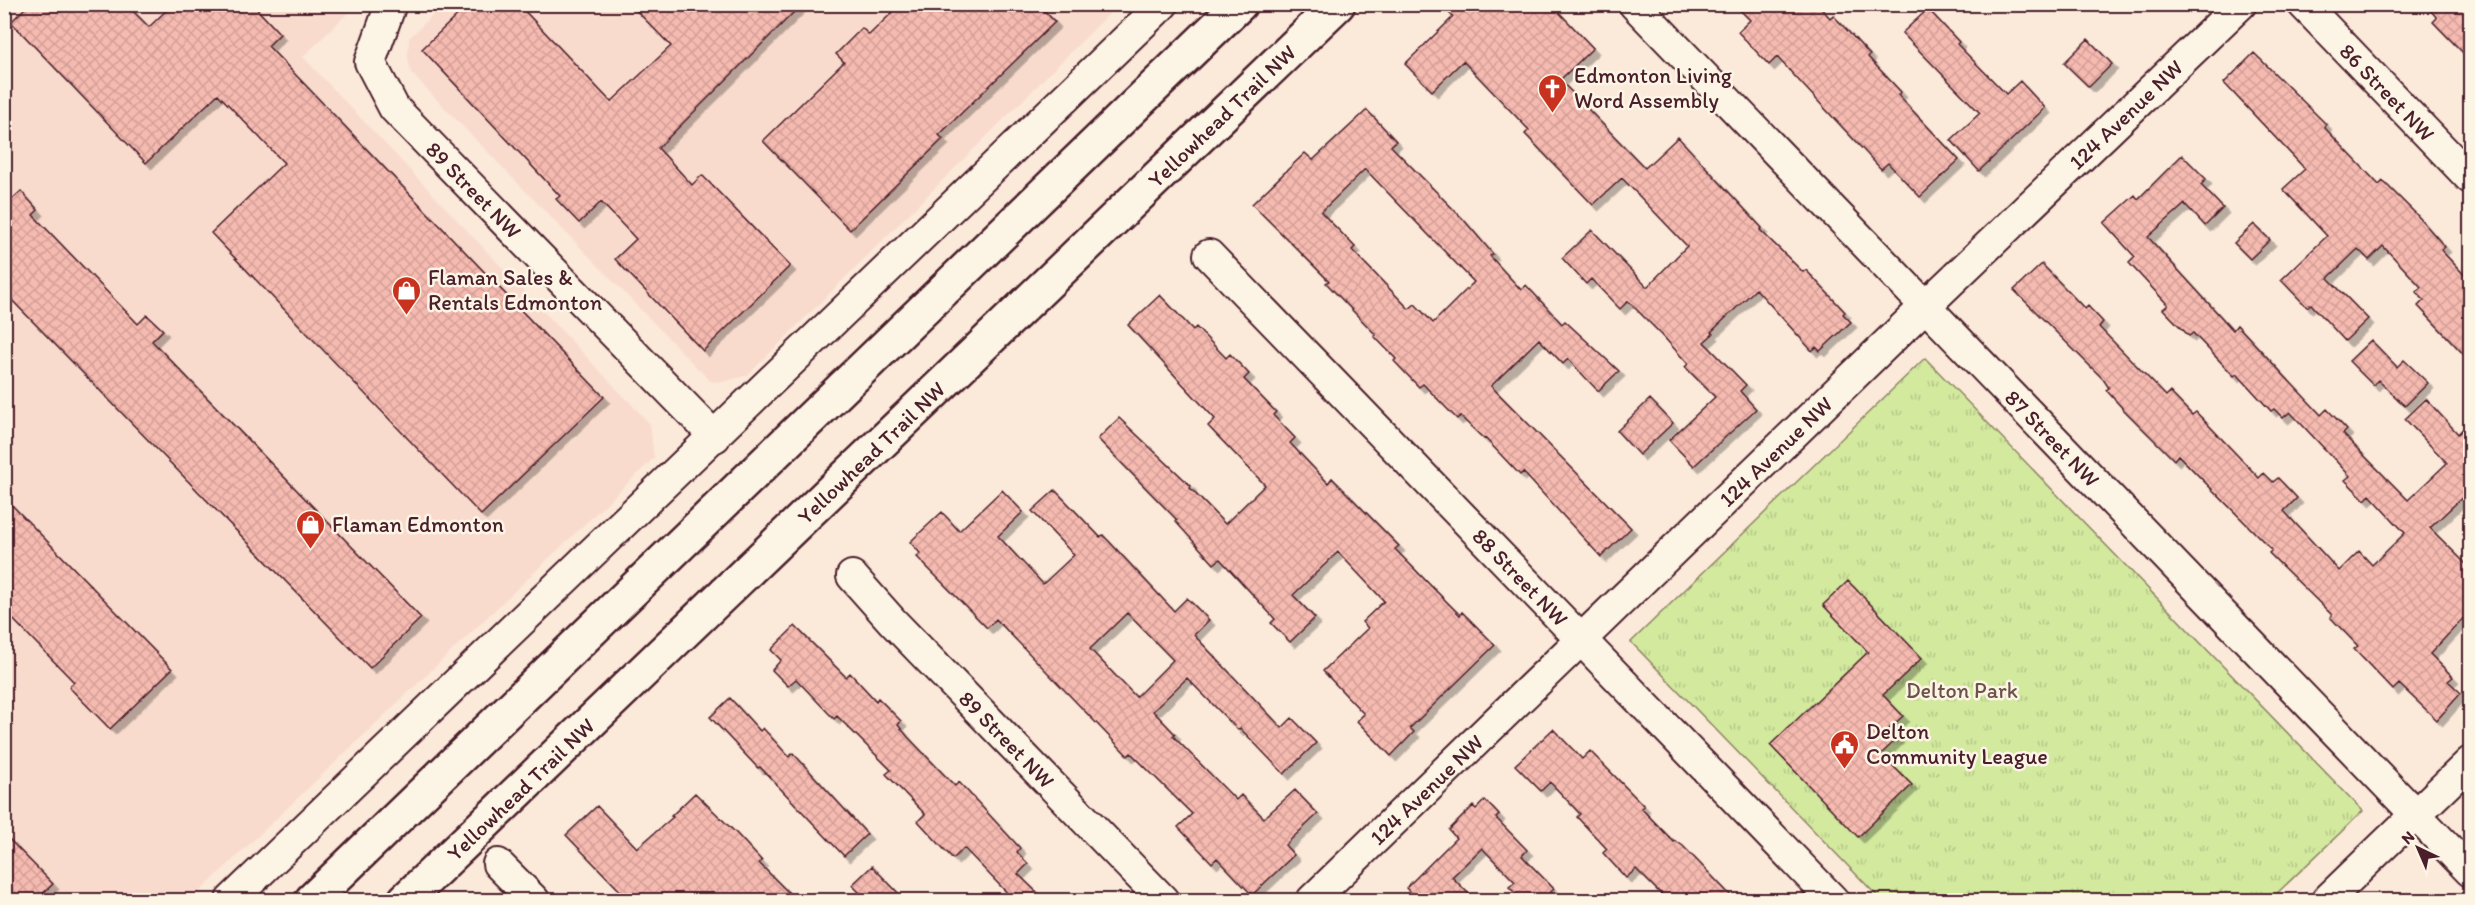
<svg xmlns="http://www.w3.org/2000/svg" width="2475" height="905" viewBox="0 0 2475 905" font-family="Itim,sans-serif">
  <style>
    .built { fill: #f9dbcd }
    .park { fill: url(#park-tufts); stroke: #8e8464; stroke-width: 1.5 }
    .building { fill: url(#building-cross-hatch); stroke: #4a1f2b; stroke-width: 1.5; fill-rule: evenodd; filter: url(#shadow) }
    .lines { fill: none; stroke-linecap: round; stroke-linejoin: round }
    .street-casing { stroke: #4a1f2b; stroke-width: 34 }
    .highway-casing { stroke: #4a1f2b; stroke-width: 38 }
    .street { stroke: #fcf5e5; stroke-width: 30 }
    .highway { stroke: #fcf5e5; stroke-width: 33 }
    .labels { text-anchor: middle; stroke-width: 5; stroke-linejoin: round; paint-order: stroke }
    .poi-label { font-size: 22px; fill: #4a1f2b; stroke: #fcf5e5; text-anchor: start }
    .street-label { font-size: 22px; fill: #4a1f2b; stroke: #fcf5e5 }
    .park-label { font-size: 22px; fill: #6c5248; stroke: #fcf5e5 }
  </style>
  <defs>
    <pattern id="park-tufts" width="24" height="20" patternUnits="userSpaceOnUse" patternTransform="scale(1.5)"><rect width="24" height="20" fill="#d2e99e"/><path d="M3 7l-1-3M5 7V3M7 7l1-3M15 17l-1-3M17 17v-4M19 17l1-3" fill="none" stroke="#b6c788"/></pattern>
    <pattern id="building-cross-hatch" width="8" height="8" patternUnits="userSpaceOnUse" patternTransform="scale(1.5)"><rect width="8" height="8" fill="#f5bab0"/><path d="M0 0l8 8M0 8l8-8" fill="none" stroke="#d49f98"/></pattern>
    <filter id="shadow"><feDropShadow dx="5.5" dy="5.5" stdDeviation="0" flood-color="#0004"/></filter>
  </defs>
  <rect width="100%" height="100%" fill="#fbe9da"/>
  <filter id="ink" filterUnits="userSpaceOnUse"><feTurbulence type="fractalNoise" baseFrequency=".0167" numOctaves="2"/><feDisplacementMap in="SourceGraphic" scale="12" xChannelSelector="R" yChannelSelector="G"/><feConvolveMatrix kernelMatrix="1 2 1 2 8 2 1 2 1" color-interpolation-filters="sRGB"/></filter>
  <g filter="url(#ink)">
    <!-- built -->
    <path class="built" d="M444,4L1118,5L748,375L722,382L710,381L411,73L408,58L409,38Z
      M5,5H356L303,57L650,424L654,458L191,900H5Z"/>
    <!-- park -->
    <path class="park" d="M1925,358L2363,811L2270,900H1881L1631,642Z"/>
    <!-- building -->
    <path class="building" d="M29,4H126L149,27L173,4H252L280,34L268,46L604,397L481,515L211,233L284,163L218,94L146,163L11,22Z
      M469,4H518L611,102L671,46L630,4H802L658,148L692,185L702,175L790,266L703,351L615,259L636,239L601,202L579,223L556,199L560,196L422,49Z
      M901,4H1038L1055,22L939,135L943,139L850,230L763,141L844,62L836,54L862,28L869,35Z
      M1441,4H1551L1593,48L1560,80L1645,168L1678,137L1762,228L1760,230L1803,272L1806,270L1845,312L1843,314L1851,322L1820,351L1816,347L1812,351L1756,289L1711,332L1713,334L1704,342L1746,385L1740,391L1756,409L1694,466L1669,440L1715,397L1685,367L1688,364L1662,335L1628,301L1620,309L1591,279L1586,284L1562,258L1592,230L1647,287L1687,246L1622,178L1593,205L1525,134L1529,130L1463,61L1432,91L1405,64L1453,17Z
      M1734,4H1817L1830,18L1833,15L1870,55L1868,57L1901,92L1898,95L1959,160L1920,197L1888,163L1881,169L1777,57L1769,65L1738,32L1750,20Z
      M2425,4H2470V60L2433,22L2437,18Z
      M1928,9L1959,42L1957,44L2006,94L2020,81L2045,108L1979,171L1951,140L1980,113L1902,33Z
      M2088,39L2112,64L2089,87L2064,63Z
      M2254,53L2326,124L2324,127L2379,185L2383,181L2416,214L2445,247L2441,250L2470,281V361L2418,306L2424,300L2416,292L2421,287L2383,246L2369,260L2358,249L2328,278L2368,319L2345,341L2311,304L2307,307L2281,280L2327,236L2283,189L2305,169L2224,83Z
      M1367,110L1396,141L1391,146L1463,219L1493,254L1490,256L1521,290L1526,285L1562,324L1565,321L1619,371L1598,391L1568,359L1563,364L1539,339L1491,386L1631,528L1601,557L1523,472L1520,475L1485,438L1484,439L1460,416L1457,419L1423,384L1419,387L1394,361L1396,359L1374,336L1376,335L1326,283L1329,281L1252,204L1305,153L1313,160ZM1365,169L1474,282L1433,323L1415,304L1409,309L1352,250L1355,247L1321,212Z
      M2182,155L2206,179L2201,185L2223,208L2205,226L2185,204L2148,237L2233,330L2237,325L2321,415L2327,409L2347,430L2343,434L2408,500L2447,463L2405,419L2426,399L2458,434L2470,421V490L2430,528L2470,568V611L2430,654L2453,677L2448,681L2461,693L2437,720L2399,684L2393,690L2354,649L2358,646L2330,617L2332,615L2269,553L2272,550L2178,455L2174,460L2124,410L2106,390L2109,388L2103,379L2014,290L2042,264L2085,309L2088,306L2103,322L2099,327L2166,396L2170,392L2192,415L2196,412L2259,478L2264,473L2273,482L2278,478L2297,498L2284,511L2339,571L2359,551L2372,565L2405,533L2370,495L2365,500L2345,480L2350,476L2290,412L2283,418L2274,409L2271,411L2237,374L2234,376L2193,333L2189,336L2163,309L2168,305L2129,263L2135,257L2104,223L2135,195L2138,199Z
      M21,191L38,210L33,215L138,324L147,315L163,330L152,341L421,618L370,668L4,292V207Z
      M2254,224L2270,240L2250,259L2234,243Z
      M1160,295L1193,330L1196,327L1226,358L1230,354L1249,374L1244,379L1276,412L1273,415L1295,438L1290,443L1328,483L1332,478L1399,546L1395,549L1435,590L1460,615L1462,612L1495,645L1410,728L1414,732L1391,756L1357,721L1364,714L1323,671L1368,628L1362,622L1384,601L1338,552L1293,595L1315,618L1290,642L1271,623L1275,619L1220,559L1214,564L1175,521L1177,520L1098,439L1119,418L1191,486L1190,488L1225,524L1265,485L1208,426L1215,419L1128,325Z
      M2371,340L2397,367L2404,360L2428,383L2405,406L2378,380L2373,385L2349,361Z
      M1650,399L1673,423L1639,455L1617,431Z
      M1002,490L1023,512L998,536L1043,584L1074,555L1032,511L1055,490L1100,537L1103,535L1174,611L1187,598L1209,620L1194,635L1282,728L1292,718L1316,743L1284,774L1240,728L1238,730L1187,678L1153,711L1175,734L1173,736L1236,800L1241,795L1264,818L1295,790L1318,814L1285,845L1294,855L1252,895L1217,858L1212,863L1178,827L1192,814L1131,753L1128,756L996,619L987,628L917,557L920,553L910,542L942,512L959,531ZM1127,613L1173,660L1136,697L1090,649Z
      M4,497L172,669L110,729L69,687L74,682L4,610Z
      M1848,581L1922,658L1883,695L1903,716L1889,729L1898,738L1881,754L1912,785L1858,837L1770,745L1868,652L1823,605Z
      M795,626L846,677L850,673L876,701L878,698L901,721L898,725L908,737L955,786L959,782L1020,848L1017,852L1028,864L1018,874L1045,900H1014L964,848L953,859L918,821L925,814L886,774L891,770L837,716L834,719L796,679L788,686L772,670L781,660L771,650Z
      M730,698L760,731L763,728L789,757L793,753L867,834L844,856L760,767L758,768L710,717Z
      M1553,729L1582,759L1590,751L1644,806L1641,808L1674,842L1676,841L1683,846L1735,900H1667L1636,869L1626,878L1603,853L1607,849L1577,817L1580,814L1550,782L1541,791L1515,765Z
      M695,793L737,834L762,861L759,863L796,900H629L566,835L597,806L637,848L673,817L671,816Z
      M1485,800L1499,815L1496,818L1527,850L1522,856L1554,889L1542,900H1522L1509,887L1515,882L1482,848L1452,877L1475,900H1418L1406,888L1456,838L1449,830L1473,806L1476,809Z
      M4,834L53,884L36,900H4Z
      M872,866L905,900H867L852,885Z"/>
    <g class="lines">
      <defs>
        <g id="street">
          <path id="s1" d="M391,4L370,62L394,108L715,437"/>
          <path id="s2" d="M1634,4L2470,871"/>
          <path id="s3" d="M2303,4L2470,178"/>
          <path id="s4" d="M1209,255L1833,900"/>
          <path id="s5" d="M852,576L892,621L1163,900"/>
          <path d="M498,864L534,900"/>
          <path d="M231,900L1163,4"/>
          <path id="s6" d="M1312,900L1942,290L2241,4"/>
          <path d="M2327,900L2470,762"/>
        </g>
        <g id="highway">
          <path d="M312,900L1240,4"/>
          <path id="s7" d="M405,900L1338,4"/>
        </g>
      </defs>
      <!-- street casing -->
      <use href="#street" class="street-casing"/>
      <!-- highway casing -->
      <use href="#highway" class="highway-casing"/>
      <!-- street -->
      <use href="#street" class="street"/>
      <!-- highway -->
      <use href="#highway" class="highway"/>
    </g>
  </g>
  <!-- icons -->
  <defs>
    <symbol id="church-pin" viewBox="-11 -11 22 30"><path d="M0 17L-7.5 6A9.5 9.5 0 1 1 7.5 6Z" fill="#c8321e" stroke="#fcf5e5"/><path d="M-1.2-6h2.4v3.5h3.3v2.4h-3.3V6h-2.4V-.1h-3.3v-2.4h3.3Z" fill="#fff"/></symbol>
    <symbol id="shop-pin" viewBox="-11 -11 22 30"><path d="M0 17L-7.5 6A9.5 9.5 0 1 1 7.5 6Z" fill="#c8321e" stroke="#fcf5e5"/><path d="M-5-2.5h2.3a2.7 3.5 0 0 1 5.4 0H5L5.5 6h-11ZM-1.5-2.5h3a1.5 2.3 0 0 0-3 0Z" fill="#fff"/></symbol>
    <symbol id="civic-pin" viewBox="-11 -11 22 30"><path d="M0 17L-7.5 6A9.5 9.5 0 1 1 7.5 6Z" fill="#c8321e" stroke="#fcf5e5"/><path d="M-.6-6.5H3V-4.5H.6V-3L4-1V1h2V6H-6V1h2V-1L-.6-3ZM-1.2 2.5V6h2.4V2.5Z" fill="#fff"/></symbol>
  </defs>
  <g fill-rule="evenodd">
    <use href="#church-pin" x="1536" y="72" width="33" height="45"/>
    <use href="#shop-pin" x="390" y="274" width="33" height="45"/>
    <use href="#shop-pin" x="294" y="508" width="33" height="45"/>
    <use href="#civic-pin" x="1828" y="728" width="33" height="45"/>
  </g>
  <g class="labels">
    <!-- poi labels -->
    <g class="poi-label">
      <text x="1574" y="83">Edmonton Living<tspan x="1574" dy="25">Word Assembly</tspan></text>
      <text x="428" y="285">Flaman Sales &amp;<tspan x="428" dy="25">Rentals Edmonton</tspan></text>
      <text x="332" y="532">Flaman Edmonton</text>
      <text x="1866" y="739">Delton<tspan x="1866" dy="25">Community League</tspan></text>
    </g>
    <!-- street labels -->
    <g class="street-label">
      <text dy="8" stroke="none"><textPath href="#s3" startOffset="122">86 Street NW</textPath></text>
      <text dy="8" stroke="none"><textPath href="#s6" startOffset="1131">124 Avenue NW</textPath></text>
      <text dy="8" stroke="none"><textPath href="#s7" startOffset="1132">Yellowhead Trail NW</textPath></text>
      <text dy="8" stroke="none"><textPath href="#s1" startOffset="228">89 Street NW</textPath></text>
      <text dy="8" stroke="none"><textPath href="#s2" startOffset="603">87 Street NW</textPath></text>
      <text dy="8" stroke="none"><textPath href="#s6" startOffset="645">124 Avenue NW</textPath></text>
      <text dy="8" stroke="none"><textPath href="#s7" startOffset="646">Yellowhead Trail NW</textPath></text>
      <text dy="8" stroke="none"><textPath href="#s4" startOffset="448">88 Street NW</textPath></text>
      <text dy="8" stroke="none"><textPath href="#s5" startOffset="225">89 Street NW</textPath></text>
      <text dy="8" stroke="none"><textPath href="#s7" startOffset="160">Yellowhead Trail NW</textPath></text>
      <text dy="8" stroke="none"><textPath href="#s6" startOffset="159">124 Avenue NW</textPath></text>
    </g>
    <!-- park labels -->
    <g class="park-label">
      <text x="1962" y="698">Delton Park</text>
    </g>
  </g>
  <!-- margin -->
  <rect width="2475" height="905" fill="none" stroke="#fcf5e5" stroke-width="24"/>
  <rect x="12" y="12" width="2451" height="881" fill="none" stroke="#4a1f2b" stroke-width="2" filter="url(#ink)"/>
  <!-- north arrow -->
  <g transform="translate(2418 848) rotate(316)" stroke="#fcf5e5" stroke-width="4.5" paint-order="stroke">
  <path d="M0-4.5L10 22L0 15L-10 22Z" fill="#4a1f2b"/>
  <text y="-9" font-size="16" font-weight="bold" text-anchor="middle" fill="#4a1f2b">N</text>
  </g>
</svg>
